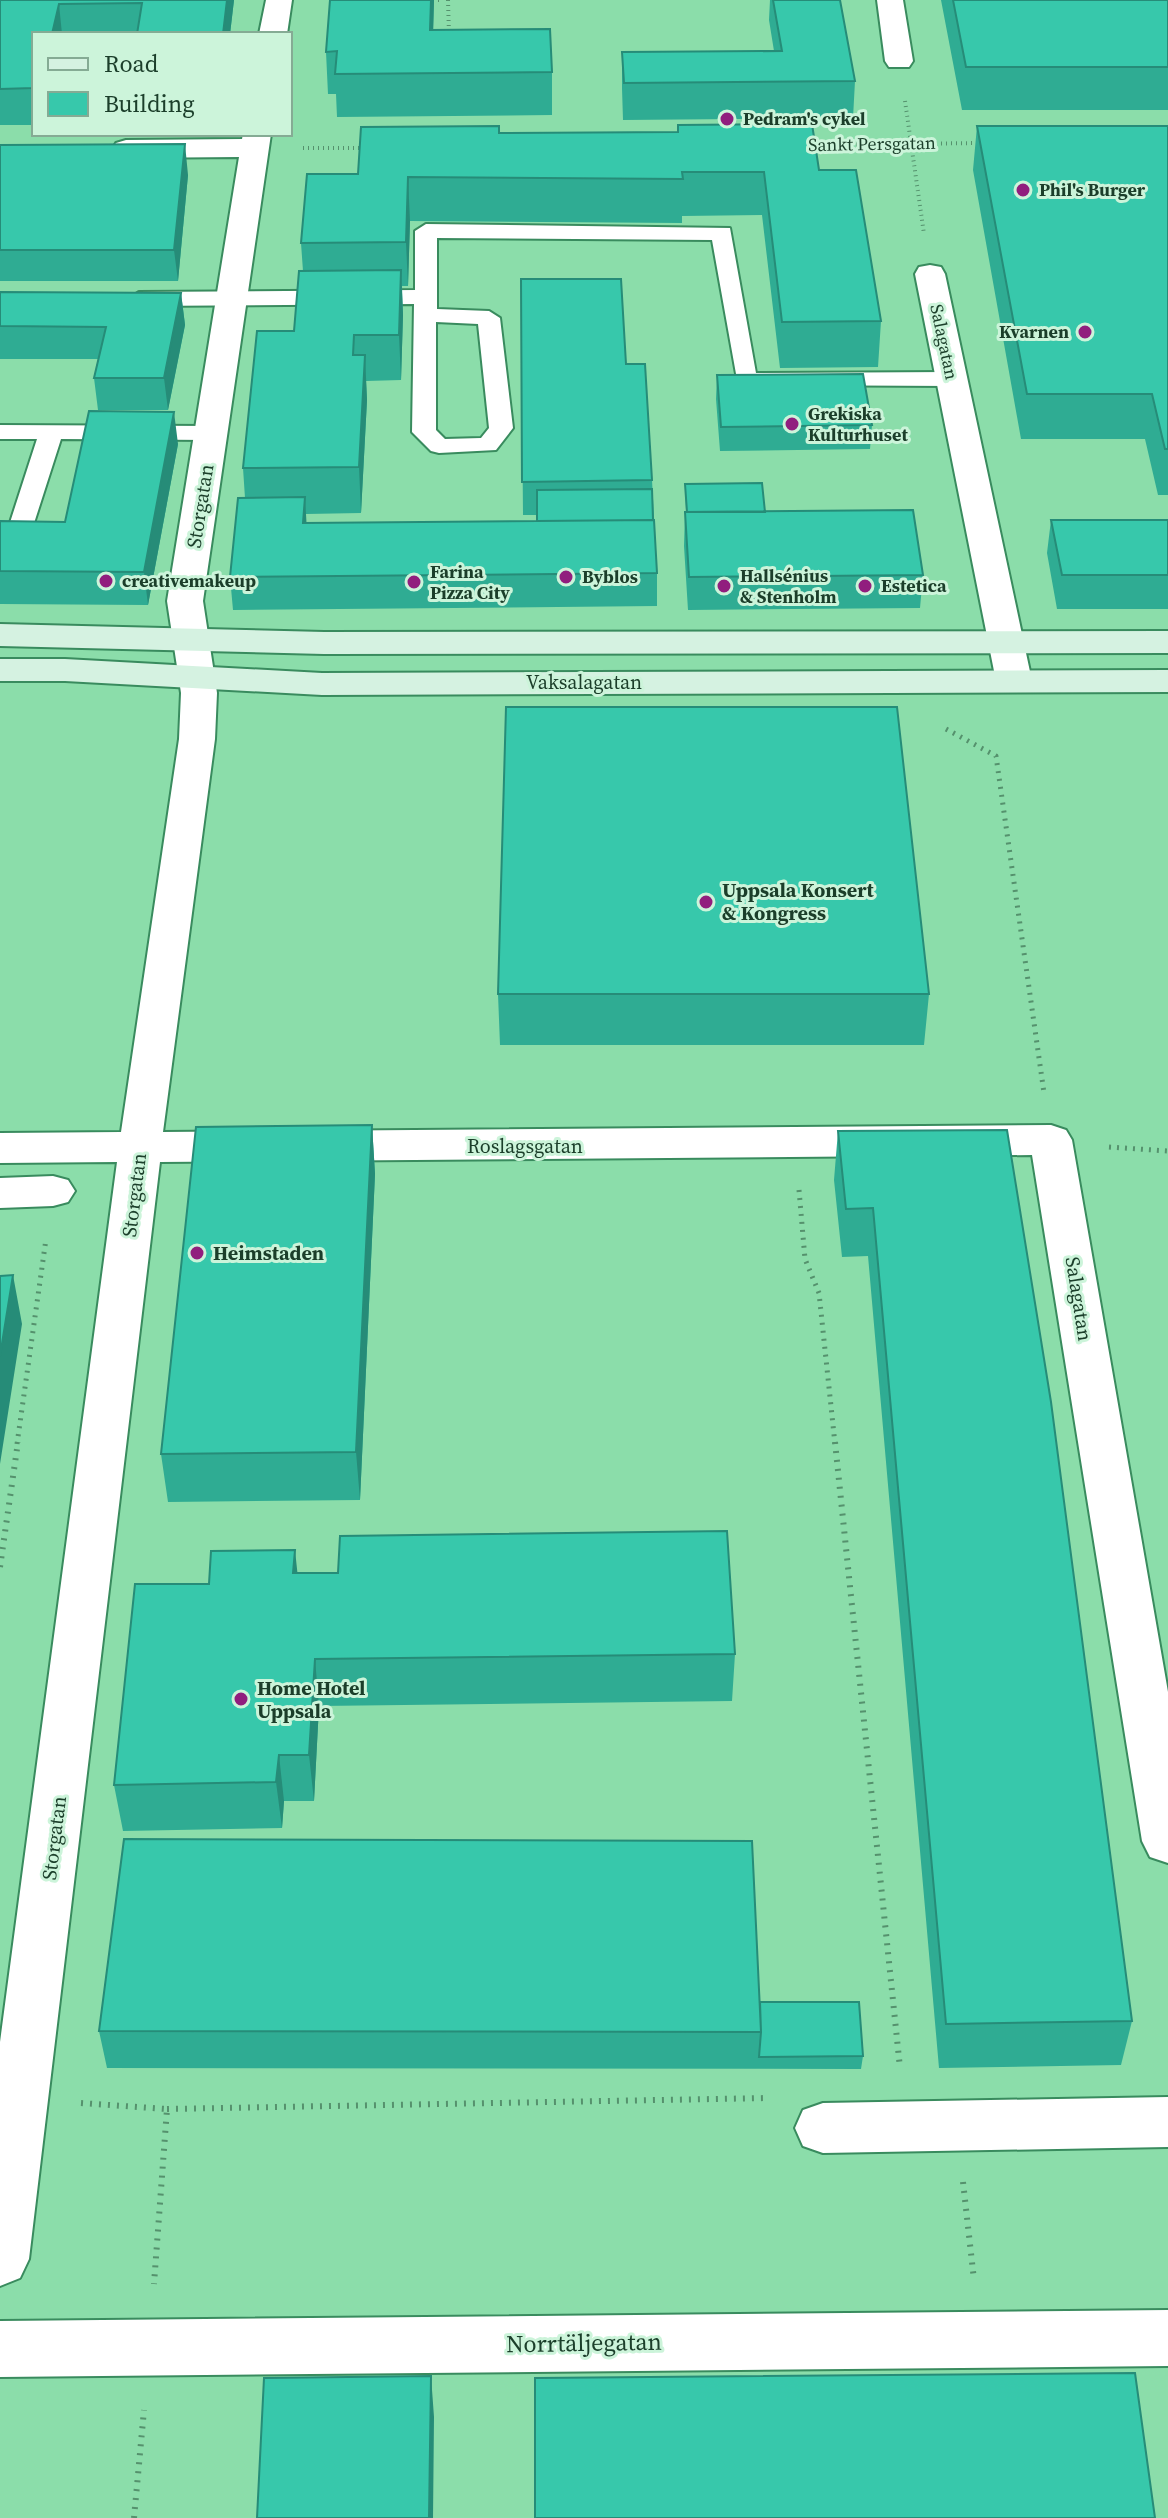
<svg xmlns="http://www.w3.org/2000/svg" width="1168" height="2518" viewBox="0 0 1168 2518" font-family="'Source Serif 4',serif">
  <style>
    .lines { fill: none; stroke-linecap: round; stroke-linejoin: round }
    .lane-casing { stroke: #398b5e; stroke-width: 4 }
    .street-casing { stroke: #398b5e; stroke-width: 4 }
    .secondary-casing { stroke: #398b5e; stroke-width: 4 }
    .path-far2 { stroke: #55916d; stroke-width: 4; stroke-dasharray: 1 4; stroke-linecap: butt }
    .path-far1 { stroke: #55916d; stroke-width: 5; stroke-dasharray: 2 6; stroke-linecap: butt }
    .path { stroke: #55916d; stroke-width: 6; stroke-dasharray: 2 7; stroke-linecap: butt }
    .lane { fill: #fff; fill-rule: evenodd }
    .street { fill: #fff; fill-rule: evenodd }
    .secondary { fill: #d5f2e1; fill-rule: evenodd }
    .wall { fill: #2fac93 }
    .shaded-wall { fill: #268c78 }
    .building { fill: #37c8ab; stroke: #268c78; stroke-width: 2 }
    .poi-dot { fill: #911e7e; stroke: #ccf4da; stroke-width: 3 }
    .labels { text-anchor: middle; stroke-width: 6; stroke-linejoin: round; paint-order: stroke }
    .far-poi-label { font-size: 18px; font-weight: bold; fill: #1b3e2a; stroke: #ccf4da; text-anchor: start }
    .far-street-label { font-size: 18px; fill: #1b3e2a; stroke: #ccf4da }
    .street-label { font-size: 20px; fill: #1b3e2a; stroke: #ccf4da }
    .poi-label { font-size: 20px; font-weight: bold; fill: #1b3e2a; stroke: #ccf4da; text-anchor: start }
    .near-street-label { font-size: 24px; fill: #1b3e2a; stroke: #ccf4da }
  </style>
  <rect width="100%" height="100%" fill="#8bddaa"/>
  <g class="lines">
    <defs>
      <path id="lane" d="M426,224L730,228L756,373L951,372L963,379L951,386L738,385L712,240L437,238V309L489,311L500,318L513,428L496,450L439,453L431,451L412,432L414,304L139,306L128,299L139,292L415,290V231ZM436,322L478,324L489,428L481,438L445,439L436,430Z
        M0,425L211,426L223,433L211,440L61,439L27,545L24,550L0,552V538H5L37,439H0Z"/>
      <path id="street" d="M266,0H292L287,34H259Z
        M877,0H903L913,61L909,67H889L885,61Z
        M243,134H271L203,601L217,693L215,739L163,1132L1051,1125L1066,1130L1072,1140L1168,1692V1863L1150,1857L1142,1841L1032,1155L160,1162L29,2259L20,2278L0,2286V2042L117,1162L0,1163V1133L121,1132L179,739L181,693L167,601L239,157L126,158L116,155L112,149L116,143L126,140L242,139Z
        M930,265L941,267L945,274L1032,681L1027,689L1014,692L1001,689L996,681L915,274L919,267Z
        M53,1176L68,1180L75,1191L68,1202L53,1206L0,1208V1178Z
        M1168,2097V2147L823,2153L803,2146L795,2128L803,2110L823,2103Z
        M1168,2310V2366L0,2377V2321Z"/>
      <path id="secondary" d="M0,624L324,632L1168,631V653L324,654L0,646Z
        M0,659H65L322,673L1168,670V692L322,695L65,681H0Z"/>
    </defs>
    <!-- lane casing -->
    <use href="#lane" class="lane-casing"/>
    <!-- street casing -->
    <use href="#street" class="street-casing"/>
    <!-- secondary casing -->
    <use href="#secondary" class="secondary-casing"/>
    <!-- path-far2 -->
    <path class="path-far2" d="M428,0H440
      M448,0L449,35
      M905,101L924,234
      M811,145L981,143
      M303,148H365"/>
    <!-- path-far1 -->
    <path class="path-far1" d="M946,729L996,756L1044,1093
      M1109,1147L1168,1151
      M799,1190L805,1259L819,1293L835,1444
      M17,1444L46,1239"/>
    <!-- path -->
    <path class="path" d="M835,1442L900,2068
      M0,1567L18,1442
      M81,2103L167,2109L154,2284
      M167,2109L769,2098
      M963,2182L974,2280
      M134,2518L144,2410"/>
    <!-- lane -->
    <use href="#lane" class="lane"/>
    <!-- street -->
    <use href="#street" class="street"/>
    <!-- secondary -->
    <use href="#secondary" class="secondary"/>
  </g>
  <!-- wall -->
  <path class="wall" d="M0,0H234L230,34H34V125H0Z
    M330,0H434L433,30L552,72V115L337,117L336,94H328L326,52Z
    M770,0H840L855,81L853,118L623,120L622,88V52L774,51L769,20Z
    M941,0H1168V110H962Z
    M977,126H1168V495H1158L1145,439H1021L973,170Z
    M499,133L819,170L881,321L878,367L780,368L762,215L682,216V223L410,221L408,286H402L403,315L401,380L366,381L367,400L361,513L306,514V523L537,521V515H523L521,279L626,364L652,480L657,573V606L233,610L230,577L245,498L243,468L294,331L303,271L301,243L358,174Z
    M0,145L188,175L178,281H0Z
    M0,292L181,293L185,325L168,410H98L94,378L98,359H0Z
    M717,375L872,425L870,449L720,451L716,399Z
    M178,444L148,605L0,604V521L65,522Z
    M685,484L765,512L923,575L920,608L688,610L684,546L685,512H686Z
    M1051,520H1168V609H1057L1047,553Z
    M498,994H929L924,1045H500Z
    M372,1125L375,1174L360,1500L168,1502L161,1454Z
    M1007,1130L1132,2021L1121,2065L939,2068L868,1256L842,1257L834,1180L838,1131Z
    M297,1573L735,1654L732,1701L319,1706L314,1801H284L282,1828L123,1831L114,1785L209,1584Z
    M760,2002L863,2056L861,2069L107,2068L99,2031Z"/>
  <!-- shaded-wall -->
  <path class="shaded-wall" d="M227,0H234L230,34H223Z
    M431,0H434L432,73L430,30Z
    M59,4L62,34H52Z
    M185,144L188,175L178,281L174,250Z
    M408,177L410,221L408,286L406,242Z
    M401,270L403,315L401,380L399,335Z
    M181,293L185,325L168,410L164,378Z
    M365,355L367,400L361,513L359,467Z
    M174,412L178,444L148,605L144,572Z
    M305,497L307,531L303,523Z
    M372,1125L375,1174L360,1500L356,1452Z
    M13,1275L22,1324L0,1464V1356Z
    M295,1550L300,1597L293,1573Z
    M315,1659L319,1706L314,1801L309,1755Z
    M279,1755L284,1801L282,1828L276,1782Z
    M431,2376L434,2417L433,2518H429Z"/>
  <!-- building -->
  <path class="building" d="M0,0H227L223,34H137L142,3L59,4L52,34H34V88L0,89Z
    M330,0H431L430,30L550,29L552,72L335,74L337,51L326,52Z
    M773,0H840L855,81L624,83L622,52L782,51Z
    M953,0H1168V67H966Z
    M812,124L819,170H856L881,321L782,322L764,172H682L683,179L408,177L406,242L301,243L307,174H358L361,127L499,126V133L678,132V125Z
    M977,126H1168V449H1165L1152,394H1027Z
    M185,144L174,250H0V145Z
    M401,270L399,335H354L353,355H365L359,467L243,468L257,331H294L299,271Z
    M521,279H621L626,364H645L652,480L522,482Z
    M0,292L181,293L164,378H94L106,327L0,326Z
    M863,374L872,425L721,427L717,375Z
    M89,411L174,412L144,572L0,571V521L65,522Z
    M762,483L765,512H687L685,484Z
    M652,489L653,520L537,521V490Z
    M305,497L303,523L654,520L657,573L230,577L238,498Z
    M913,510L923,575L689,577L685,512Z
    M1051,520H1168V575H1062Z
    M506,707H897L929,994H498Z
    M372,1125L356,1452L161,1454L196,1127Z
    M1007,1130L1051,1402L1132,2021L946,2024L873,1208L846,1209L838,1131Z
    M13,1275L0,1356V1276Z
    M727,1531L735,1654L315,1659L309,1755H279L276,1782L114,1785L135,1584H209L211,1551L295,1550L293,1573H338L340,1536Z
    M124,1839L752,1841L761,2032L99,2031Z
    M760,2002H859L863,2056L759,2057L761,2032Z
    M1135,2373L1155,2518H535V2378Z
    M431,2376L429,2518H257L264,2378Z"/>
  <!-- markers -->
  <g class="poi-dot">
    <circle cx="727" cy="119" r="8"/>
    <circle cx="1023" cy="190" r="8"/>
    <circle cx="1085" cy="332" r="8"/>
    <circle cx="792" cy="424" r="8"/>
    <circle cx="566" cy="577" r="8"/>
    <circle cx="106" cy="581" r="8"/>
    <circle cx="414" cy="582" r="8"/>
    <circle cx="724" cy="586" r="8"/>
    <circle cx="865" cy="586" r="8"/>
    <circle cx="706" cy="902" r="8"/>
    <circle cx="197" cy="1253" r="8"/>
    <circle cx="241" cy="1699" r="8"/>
  </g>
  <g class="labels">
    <!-- far-poi labels -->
    <g class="far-poi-label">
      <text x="743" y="125">Pedram's cykel</text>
      <text x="1039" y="196">Phil's Burger</text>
      <text x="1069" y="338" text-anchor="end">Kvarnen</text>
      <text x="808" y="420">Grekiska<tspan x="808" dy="21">Kulturhuset</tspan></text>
      <text x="430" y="578">Farina<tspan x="430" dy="21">Pizza City</tspan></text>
      <text x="740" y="582">Hallsénius<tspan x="740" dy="21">&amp; Stenholm</tspan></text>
      <text x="582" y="583">Byblos</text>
      <text x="122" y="587">creativemakeup</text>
      <text x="881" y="592">Estetica</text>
    </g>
    <!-- far-street labels -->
    <g class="far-street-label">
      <text transform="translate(872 144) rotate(-1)" y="6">Sankt Persgatan</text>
      <text transform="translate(944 342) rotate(78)" y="6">Salagatan</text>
    </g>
    <!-- street labels -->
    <g class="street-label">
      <text transform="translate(200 506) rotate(-81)" y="7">Storgatan</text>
      <text x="584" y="689">Vaksalagatan</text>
      <text x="525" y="1153">Roslagsgatan</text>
      <text transform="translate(134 1195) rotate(-83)" y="7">Storgatan</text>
      <text transform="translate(1079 1299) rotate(81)" y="7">Salagatan</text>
      <text transform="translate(54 1838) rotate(-83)" y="7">Storgatan</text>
    </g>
    <!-- poi labels -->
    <g class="poi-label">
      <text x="722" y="897">Uppsala Konsert<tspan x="722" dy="23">&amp; Kongress</tspan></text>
      <text x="213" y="1260">Heimstaden</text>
      <text x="257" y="1695">Home Hotel<tspan x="257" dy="23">Uppsala</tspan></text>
    </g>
    <!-- near-street labels -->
    <g class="near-street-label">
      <text transform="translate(584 2343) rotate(-1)" y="8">Norrtäljegatan</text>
    </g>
  </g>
  <!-- legend -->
  <rect x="32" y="32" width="260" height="104" fill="#ccf4da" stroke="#85ab94" stroke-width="2"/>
  <rect x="48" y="58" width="40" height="12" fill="#d5f2e1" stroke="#85ab94" stroke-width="2"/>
  <text x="104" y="72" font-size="24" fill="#1b3e2a">Road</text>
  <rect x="48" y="92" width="40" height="24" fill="#37c8ab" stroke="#85ab94" stroke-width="2"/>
  <text x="104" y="112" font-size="24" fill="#1b3e2a">Building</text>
</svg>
